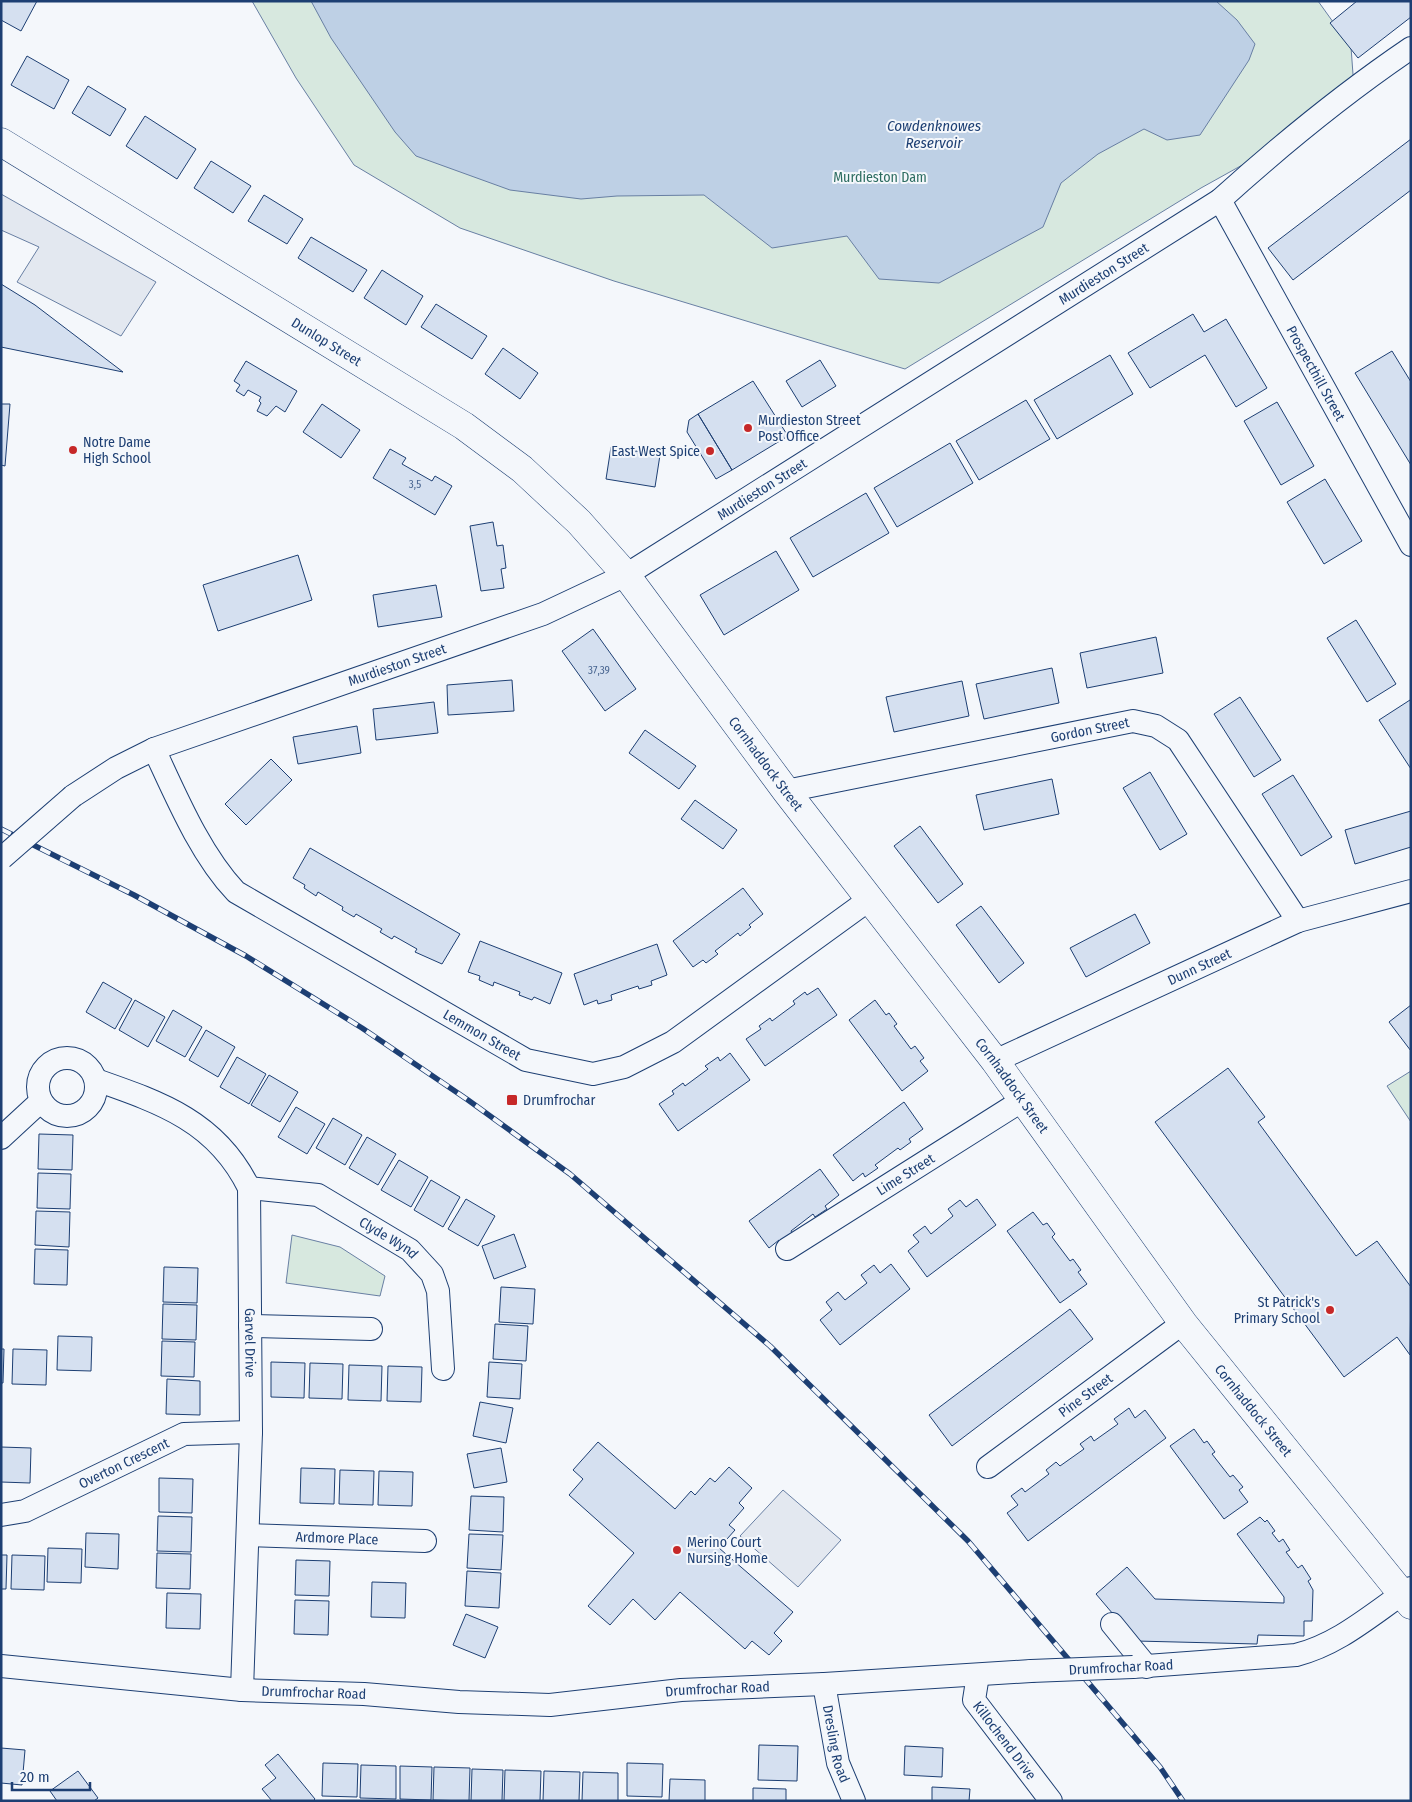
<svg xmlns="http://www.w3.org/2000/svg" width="1412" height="1802" viewBox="0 0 1412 1802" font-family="'Fira Sans Condensed',sans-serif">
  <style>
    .green { fill: #d7e8df; stroke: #687fa3 }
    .parking { fill: #e3e8f0; stroke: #687fa3 }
    .water { fill: #bed0e5; stroke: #687fa3 }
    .building { fill: #d5e0f0; stroke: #1d3f73 }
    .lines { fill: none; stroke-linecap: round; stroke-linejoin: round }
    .street-casing { stroke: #1d3f73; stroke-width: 24 }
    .secondary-casing { stroke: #1d3f73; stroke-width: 29 }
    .street { stroke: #f4f7fb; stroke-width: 22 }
    .secondary { stroke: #f4f7fb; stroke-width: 28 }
    .rail-casing { stroke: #1d3f73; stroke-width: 5.5 }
    .rail { stroke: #f4f7fb; stroke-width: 4; stroke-dasharray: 11; stroke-linecap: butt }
    .street-bridge-casing { stroke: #1d3f73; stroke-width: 24; stroke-linecap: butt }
    .street-bridge { stroke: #f4f7fb; stroke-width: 22 }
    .poi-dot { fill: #c62828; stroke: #f4f7fb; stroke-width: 2 }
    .labels { text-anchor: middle; stroke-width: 4; stroke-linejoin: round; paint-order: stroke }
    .number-label { font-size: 11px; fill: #4b6792 }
    .park-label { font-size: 14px; fill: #2c6c60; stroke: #f4f7fb }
    .street-label { font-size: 14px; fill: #1d3f73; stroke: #f4f7fb }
    .poi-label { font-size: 14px; fill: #1d3f73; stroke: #f4f7fb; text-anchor: start }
    .water-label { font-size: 15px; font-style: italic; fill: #1d3f73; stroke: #f4f7fb }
  </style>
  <rect width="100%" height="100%" fill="#f4f7fb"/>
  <!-- green -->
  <path class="green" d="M252,1H1318L1351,47L1354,88L1289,139L1201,188L905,369L614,281L460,228L354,165L296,78Z
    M1411,1071V1122L1387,1086Z
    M292,1235L340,1247L385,1276L380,1296L286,1283Z"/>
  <!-- parking -->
  <path class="parking" d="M1,194L156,282L121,336L17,282L39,247L1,230Z
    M783,1490L841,1540L798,1587L740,1536Z"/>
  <!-- water -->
  <path class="water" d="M311,1H1216L1237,20L1255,44L1249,60L1200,135L1167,140L1144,129L1098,154L1061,183L1043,227L939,283L879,279L847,236L772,248L704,195L617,196L581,199L510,190L416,156L395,132L331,38Z"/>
  <!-- building -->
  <path class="building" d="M1,1H37L21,31L1,20Z
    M1357,1H1411V17L1358,58L1330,23Z
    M27,56L69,80L54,109L11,85Z
    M88,86L126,109L110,136L72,113Z
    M145,116L196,149L177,179L126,146Z
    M1411,139V190L1293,280L1268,248Z
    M211,161L251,186L233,213L194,188Z
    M264,195L303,219L287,244L248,221Z
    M311,237L367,270L353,292L298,258Z
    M382,270L423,296L406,325L364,298Z
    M1,284L35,305L123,372L1,347Z
    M436,304L487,336L472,359L421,327Z
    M1193,314L1204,332L1226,319L1267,388L1236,407L1205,355L1150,388L1128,353Z
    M503,348L538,373L520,399L485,374Z
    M1392,351L1411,382V465L1355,373Z
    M1110,355L1133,394L1057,439L1034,400Z
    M820,360L836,386L802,407L786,381Z
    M246,361L297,391L285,412L276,406L267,416L257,411L261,403L259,401L261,397L248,390L244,396L236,391L240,385L234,381Z
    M753,381L788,436L732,470L698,414Z
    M1026,400L1050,439L979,480L956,441Z
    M1277,402L1314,466L1281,485L1244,421Z
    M1,404H10L5,466L1,465Z
    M322,404L360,430L341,458L303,432Z
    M698,414L732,470L716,479L687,432L689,420Z
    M950,443L973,483L897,527L874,488Z
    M611,447L660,455L655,487L606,479Z
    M390,449L406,458L402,464L432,481L435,476L452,486L435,515L373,478Z
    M1325,479L1362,541L1324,564L1287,502Z
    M866,493L889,533L813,577L790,538Z
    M493,522L497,546L503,545L506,568L501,569L504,588L481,591L470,526Z
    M776,551L799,590L724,635L700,595Z
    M298,555L312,600L218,631L203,585Z
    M436,585L442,617L378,627L373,595Z
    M1356,620L1396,684L1367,702L1327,638Z
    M593,629L636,689L605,711L562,651Z
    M1156,637L1163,673L1087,688L1080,653Z
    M1052,668L1059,703L984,719L976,684Z
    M512,680L514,711L448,715L447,685Z
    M962,681L969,716L894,732L886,697Z
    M1240,697L1281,760L1254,777L1214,714Z
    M1410,700L1411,702V769L1379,720Z
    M434,702L438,733L376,740L373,709Z
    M357,726L361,753L298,764L293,737Z
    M645,730L696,766L679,789L629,753Z
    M271,759L292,780L246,825L225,804Z
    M1150,772L1187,834L1160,850L1123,788Z
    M1293,775L1332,837L1301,856L1262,794Z
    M1052,779L1059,814L984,830L976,795Z
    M695,800L737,830L723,849L681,819Z
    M1411,811V847L1355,864L1345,830Z
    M920,826L963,884L938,903L894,846Z
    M310,848L460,934L442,964L415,952L417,949L394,936L392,939L380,932L382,929L356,914L354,917L342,910L343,907L318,892L316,896L304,888L305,885L293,878Z
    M743,888L763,914L749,925L751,927L740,936L738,933L715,951L718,954L706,963L703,960L693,967L673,941Z
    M981,906L1024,963L999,983L956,925Z
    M1135,914L1150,943L1086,977L1070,948Z
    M480,941L562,973L550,1004L534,997L532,1000L519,995L520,992L494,982L493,986L479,980L480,976L468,972Z
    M657,944L667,975L651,981L652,985L639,989L638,986L611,995L612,1000L598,1004L597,1000L584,1005L574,974Z
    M103,982L132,999L115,1029L86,1012Z
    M818,988L837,1015L765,1066L746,1039L761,1029L759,1026L770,1018L772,1021L795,1004L793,1001L805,992L807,995Z
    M135,1000L165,1017L148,1047L119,1030Z
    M875,1000L886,1015L889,1013L897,1024L894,1026L911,1049L915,1046L924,1058L920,1061L928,1071L902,1091L849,1020Z
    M1411,1005V1051L1389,1022Z
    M173,1010L202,1027L185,1057L156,1041Z
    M206,1030L235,1047L218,1077L189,1060Z
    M730,1053L750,1080L678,1131L659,1104L674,1094L672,1091L683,1083L685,1086L708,1069L705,1066L718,1057L720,1061Z
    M237,1057L266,1074L249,1104L220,1087Z
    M1228,1068L1265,1117L1258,1122L1356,1256L1377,1241L1411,1287L1410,1355L1397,1337L1344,1377L1155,1122Z
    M269,1075L298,1092L280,1122L251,1105Z
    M904,1102L923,1129L909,1139L911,1142L900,1150L898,1148L875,1165L878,1168L865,1177L863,1173L853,1181L833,1155Z
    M296,1107L325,1124L307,1154L278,1137Z
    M333,1118L362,1135L345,1165L316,1148Z
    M39,1134L73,1135L72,1170L38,1169Z
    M367,1137L396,1154L378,1185L349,1168Z
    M399,1160L428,1177L411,1207L381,1190Z
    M820,1169L839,1195L825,1206L827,1209L815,1217L813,1214L791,1231L793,1235L781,1244L779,1240L769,1248L749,1221Z
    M38,1173L71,1174L70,1209L37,1208Z
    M431,1180L460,1197L443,1227L414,1210Z
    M466,1199L495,1216L478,1246L448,1229Z
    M977,1199L996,1225L927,1277L908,1251L919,1242L913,1235L925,1226L931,1234L953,1216L948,1209L960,1200L966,1207Z
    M36,1211L70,1212L69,1247L35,1245Z
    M1033,1212L1043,1225L1047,1223L1055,1234L1052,1237L1070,1261L1073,1259L1081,1270L1078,1272L1087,1284L1060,1303L1007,1231Z
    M514,1234L526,1267L494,1279L482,1246Z
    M35,1249L68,1250L67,1285L34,1284Z
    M891,1264L910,1289L840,1345L820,1320L832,1310L826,1302L838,1292L845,1300L867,1283L861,1275L874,1265L880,1273Z
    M164,1267L198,1268L197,1303L163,1302Z
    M501,1287L535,1289L533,1324L499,1322Z
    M163,1304L197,1305L196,1340L162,1339Z
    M1070,1309L1093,1339L952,1446L929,1415Z
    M495,1324L528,1326L526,1361L493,1359Z
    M58,1336L92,1337L91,1371L57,1370Z
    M162,1341L195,1342L194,1377L161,1376Z
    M1,1349H4L3,1383H1Z
    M13,1349L47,1350L46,1385L12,1384Z
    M271,1362L305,1363L304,1398L271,1397Z
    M489,1362L522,1364L520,1399L487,1397Z
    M310,1363L343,1364L342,1399L309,1398Z
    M349,1365L382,1366L381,1401L348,1400Z
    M388,1366L422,1367L421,1402L387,1401Z
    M167,1379L200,1381V1415L166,1414Z
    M480,1402L513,1408L506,1443L473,1436Z
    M1129,1408L1135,1418L1145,1410L1166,1438L1028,1541L1007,1513L1018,1505L1011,1496L1022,1488L1025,1492L1049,1474L1046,1470L1056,1462L1060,1466L1084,1449L1080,1444L1091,1436L1094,1441L1118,1424L1114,1419Z
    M1194,1429L1204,1443L1207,1441L1215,1452L1212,1454L1230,1477L1233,1475L1243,1487L1239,1490L1248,1502L1224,1519L1170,1446Z
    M598,1442L675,1509L691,1491L695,1495L710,1478L715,1482L729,1467L752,1488L739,1503L744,1508L729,1525L735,1530L719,1548L793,1612L774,1633L782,1641L769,1655L752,1641L745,1649L680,1592L655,1620L633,1599L610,1625L588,1606L634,1553L569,1495L583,1479L573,1470Z
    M1,1447L31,1448L30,1483L1,1482Z
    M501,1448L507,1482L474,1488L467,1454Z
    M301,1468L335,1469L334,1504L300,1503Z
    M340,1470L374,1471L373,1505L339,1504Z
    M379,1471L413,1472L412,1506L378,1505Z
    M159,1478L193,1479L192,1513L159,1512Z
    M471,1496L504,1497L503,1532L469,1530Z
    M158,1516L192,1517L191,1552L157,1551Z
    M1260,1517L1265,1522L1267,1520L1275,1531L1272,1533L1279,1542L1283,1539L1290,1550L1286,1552L1298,1568L1302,1565L1311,1579L1308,1581L1313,1590L1312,1621H1304V1636L1258,1635L1257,1644L1136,1641L1096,1594L1127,1567L1155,1599L1284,1603V1597L1237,1534Z
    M86,1533L119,1534L118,1569L85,1567Z
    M469,1534L503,1535L501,1570L467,1568Z
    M48,1548L82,1549L81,1583L47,1582Z
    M157,1553L191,1554L190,1589L156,1588Z
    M1,1555H7L6,1589H1Z
    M12,1555L45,1556L44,1590L11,1589Z
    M296,1560L330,1561L329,1596L295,1595Z
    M467,1571L501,1573L499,1608L465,1606Z
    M372,1582L406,1583L405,1618L371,1617Z
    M167,1593L201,1594L200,1629L166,1628Z
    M295,1600L329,1601L328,1635L294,1634Z
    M466,1614L498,1627L485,1658L453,1645Z
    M759,1745L798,1746L797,1781L758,1780Z
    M905,1746L943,1748L942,1777L904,1775Z
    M1,1748L25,1750L22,1785L1,1783Z
    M278,1754L315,1799L313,1801H272L262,1789L276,1778L265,1765Z
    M323,1763L358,1764L357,1797L322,1796Z
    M627,1763L663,1764L662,1797L627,1796Z
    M361,1765L396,1766V1799L360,1798Z
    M400,1766L432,1767L431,1800L400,1799Z
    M434,1767L470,1768L469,1801L433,1800Z
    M472,1769L503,1770L502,1801H471Z
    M505,1770L541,1771L540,1801H504Z
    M78,1771L98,1798L94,1801H57L50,1791Z
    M544,1771L580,1772L579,1801H543Z
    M583,1772L618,1773V1801H582Z
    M670,1779L705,1780V1801H669Z
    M932,1787L970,1789L969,1801H932Z
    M753,1788L786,1789V1801H753Z"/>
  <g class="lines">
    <defs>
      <g id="street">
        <path id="s1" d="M1220,200L1411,545"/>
        <path id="s2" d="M154,749C176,796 200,854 236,892L526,1060L593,1074L624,1067L673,1042L870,899"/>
        <path id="s3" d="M786,791L1133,721L1156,726L1178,740L1298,921"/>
        <path id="s4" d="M73,796L116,768L154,749L543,614L626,575L1220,200C1281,145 1343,94 1411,48"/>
        <circle cx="67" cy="1087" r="29"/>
        <path id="s5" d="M995,1061L1298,921L1411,891"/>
        <path id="s6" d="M96,1080C162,1103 217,1122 249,1188L251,1432L242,1690"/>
        <path d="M1,1138L41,1101"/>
        <path id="s7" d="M249,1188L318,1195L410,1250L432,1274L438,1291L443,1369"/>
        <path id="s8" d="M787,1249L1023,1100"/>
        <path d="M250,1326L371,1329"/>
        <path id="s9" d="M988,1467L1183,1323"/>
        <path id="s10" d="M1,1515L25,1511L184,1434L251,1432"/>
        <path id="s11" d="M249,1535L425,1541"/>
        <path d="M1112,1624L1147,1667"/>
        <path id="s12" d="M1,1666L242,1690L364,1694L459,1702L550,1705L681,1690L824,1684L1031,1671"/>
        <path d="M1133,1667L1296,1655C1340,1644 1373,1613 1411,1588"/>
        <path id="s13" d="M978,1675L974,1700L1051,1801"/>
        <path id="s14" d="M824,1684L838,1763L854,1801"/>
      </g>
      <g id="secondary">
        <path id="s15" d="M1,142L464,426L522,469L579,522L626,575L786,791L995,1061L1183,1323L1411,1605"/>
      </g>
    </defs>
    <!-- street casing -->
    <use href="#street" class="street-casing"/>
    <!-- secondary casing -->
    <use href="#secondary" class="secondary-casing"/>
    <!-- street -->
    <use href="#street" class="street"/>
    <!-- secondary -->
    <use href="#secondary" class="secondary"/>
    <defs>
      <path id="rail" d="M1,829L134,895L246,956L362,1028L468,1100L570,1174L770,1346L968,1541L1160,1767L1183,1801"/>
    </defs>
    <!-- rail casing -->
    <use href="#rail" class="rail-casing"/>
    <!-- rail -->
    <use href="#rail" class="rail"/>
    <defs>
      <path id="street-bridge" d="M2,858L73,796
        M1031,1671L1133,1667"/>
    </defs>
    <!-- street-bridge casing -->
    <use href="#street-bridge" class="street-bridge-casing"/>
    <!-- street-bridge -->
    <use href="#street-bridge" class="street-bridge"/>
  </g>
  <!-- markers -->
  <g class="poi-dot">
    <circle cx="748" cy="428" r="5"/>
    <circle cx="73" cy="450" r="5"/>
    <circle cx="710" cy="451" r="5"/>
    <rect x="506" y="1094" width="12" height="12" rx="2.5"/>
    <circle cx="1330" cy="1310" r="5"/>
    <circle cx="677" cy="1550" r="5"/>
  </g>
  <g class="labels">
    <!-- number labels -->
    <g class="number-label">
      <text x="415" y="488">3,5</text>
      <text x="599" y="674">37,39</text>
    </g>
    <!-- park labels -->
    <g class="park-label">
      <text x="880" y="182">Murdieston Dam</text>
    </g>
    <!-- street labels -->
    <g class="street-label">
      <text dy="5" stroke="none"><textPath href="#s4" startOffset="1162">Murdieston Street</textPath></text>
      <text dy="5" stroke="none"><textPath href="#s15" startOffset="382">Dunlop Street</textPath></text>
      <text dy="5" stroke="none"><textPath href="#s1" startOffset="198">Prospecthill Street</textPath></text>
      <text dy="5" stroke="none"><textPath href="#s4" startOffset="758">Murdieston Street</textPath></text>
      <text dy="5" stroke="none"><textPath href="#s4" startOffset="351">Murdieston Street</textPath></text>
      <text dy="5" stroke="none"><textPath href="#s3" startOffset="310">Gordon Street</textPath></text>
      <text dy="5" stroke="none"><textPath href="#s15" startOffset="999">Cornhaddock Street</textPath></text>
      <text dy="5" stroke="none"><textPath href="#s5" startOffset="225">Dunn Street</textPath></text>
      <text dy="5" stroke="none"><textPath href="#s2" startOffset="450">Lemmon Street</textPath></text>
      <text dy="5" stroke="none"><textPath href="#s15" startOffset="1404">Cornhaddock Street</textPath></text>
      <text dy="5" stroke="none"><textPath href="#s8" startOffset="140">Lime Street</textPath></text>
      <text dy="5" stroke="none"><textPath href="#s7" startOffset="152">Clyde Wynd</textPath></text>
      <text dy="5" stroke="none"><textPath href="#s6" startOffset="348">Garvel Drive</textPath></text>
      <text dy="5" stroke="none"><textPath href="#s9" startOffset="121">Pine Street</textPath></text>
      <text dy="5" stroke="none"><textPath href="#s15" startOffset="1809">Cornhaddock Street</textPath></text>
      <text dy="5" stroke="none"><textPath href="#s10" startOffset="134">Overton Crescent</textPath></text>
      <text dy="5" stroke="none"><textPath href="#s11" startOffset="88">Ardmore Place</textPath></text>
      <text transform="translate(1121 1667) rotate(-3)" y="5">Drumfrochar Road</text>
      <text dy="5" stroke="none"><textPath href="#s12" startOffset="719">Drumfrochar Road</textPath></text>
      <text dy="5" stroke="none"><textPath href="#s12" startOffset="314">Drumfrochar Road</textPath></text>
      <text dy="5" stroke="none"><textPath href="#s13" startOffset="76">Killochend Drive</textPath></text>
      <text dy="5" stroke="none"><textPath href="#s14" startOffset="61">Dresling Road</textPath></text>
    </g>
    <!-- poi labels -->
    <g class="poi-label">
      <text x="758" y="425">Murdieston Street<tspan x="758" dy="16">Post Office</tspan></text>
      <text x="83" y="447">Notre Dame<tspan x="83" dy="16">High School</tspan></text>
      <text x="700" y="456" text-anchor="end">East West Spice</text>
      <text x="523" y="1105">Drumfrochar</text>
      <text x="1320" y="1307" text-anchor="end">St Patrick's<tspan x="1320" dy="16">Primary School</tspan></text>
      <text x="687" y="1547">Merino Court<tspan x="687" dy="16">Nursing Home</tspan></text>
    </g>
    <!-- water labels -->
    <g class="water-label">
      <text x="934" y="131">Cowdenknowes<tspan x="934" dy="17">Reservoir</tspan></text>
    </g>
  </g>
  <!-- border -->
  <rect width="1412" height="1802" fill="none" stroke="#1d3f73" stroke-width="5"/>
  <!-- scale -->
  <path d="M12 1782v8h78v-8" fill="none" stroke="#1d3f73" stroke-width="2.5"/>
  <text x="20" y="1782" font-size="15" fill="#1d3f73" stroke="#f4f7fb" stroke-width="4" paint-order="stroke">20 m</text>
</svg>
